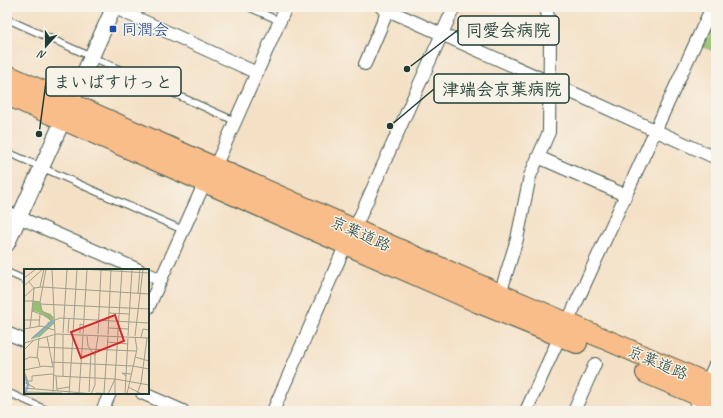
<svg xmlns="http://www.w3.org/2000/svg" width="723" height="418" viewBox="0 0 723 418" font-family="Caveat,'Klee One',sans-serif">
  <style>
    .green { fill: #95c26f; stroke: #5a8052 }
    .lines { fill: none; stroke-linecap: round; stroke-linejoin: round }
    .service-casing { stroke: #3f554a; stroke-width: 8 }
    .minor-casing { stroke: #3f554a; stroke-width: 14 }
    .tertiary-casing { stroke: #3f554a; stroke-width: 17 }
    .trunk-casing { stroke: #3f554a; stroke-width: 22 }
    .service { stroke: #fff; stroke-width: 6 }
    .minor { stroke: #fff; stroke-width: 12 }
    .tertiary { stroke: #fff; stroke-width: 15 }
    .trunk { stroke: #f8bd89; stroke-width: 20 }
    .transit-dot { fill: #1a4fb4; stroke: #f7f3e8; stroke-width: 1.5 }
    .labels { text-anchor: middle; stroke-width: 3; stroke-linejoin: round; paint-order: stroke }
    .transit-label { font-size: 16px; fill: #164399; stroke: #f7f3e8; text-anchor: start }
    .street-label { font-size: 16px; fill: #1f3d34; stroke: #f7f3e8 }
    .inset-river { fill: none; stroke: #77b0e7; stroke-width: 2 }
    .inset-road { fill: none; stroke: #9f9f8b; stroke-width: 1 }
    .view { fill: #d62828; fill-opacity: 0.15; stroke: #d62828; stroke-width: 2 }
    .inset-edge { fill: none; stroke: #1f3d34; stroke-width: 2 }
    .leader { fill: none; stroke: #1f3d34; stroke-width: 1.5 }
    .callout-dot { fill: #1f3d34; stroke: #f7f3e8; stroke-width: 1.5 }
    .callout { fill: #f7f3e8; stroke: #1f3d34; stroke-width: 1.5 }
    .callout-label { font-size: 17px; text-anchor: middle; font-weight: bold; fill: #1f3d34 }
  </style>
  <rect width="100%" height="100%" fill="#f7f3e8"/>
  <filter id="ink" filterUnits="userSpaceOnUse"><feTurbulence type="fractalNoise" baseFrequency=".025" numOctaves="2"/><feDisplacementMap in="SourceGraphic" scale="8" xChannelSelector="R" yChannelSelector="G"/><feConvolveMatrix kernelMatrix="1 2 1 2 8 2 1 2 1" color-interpolation-filters="sRGB"/></filter>
  <filter id="wash" filterUnits="userSpaceOnUse"><feTurbulence type="fractalNoise" baseFrequency=".012" numOctaves="4" result="noise"/><feDisplacementMap in="SourceGraphic" scale="16" xChannelSelector="R" yChannelSelector="G"/><feGaussianBlur stdDeviation="0.9" result="paint"/><feColorMatrix in="noise" values="0 0 0 0 0 0 0 0 0 0 0 0 0 0 0 0 0 1.4 0 .05"/><feComposite in="paint" operator="in"/></filter>
  <g filter="url(#wash)">
    <rect width="100%" height="100%" fill="#f4e0c5"/>
    <!-- green -->
    <path class="green" d="M716,16V52L702,46Z"/>
  </g>
  <g filter="url(#ink)">
    <g class="lines">
      <defs>
        <path id="service" d="M248,7L280,21
          M7,19L235,121
          M7,152L183,230
          M7,272L25,280
          M7,392L49,411"/>
        <path id="minor" d="M113,7L257,73
          M381,7L558,86L716,158
          M365,64L388,10
          M538,157L625,195
          M215,167L286,7
          M7,212L139,270
          M354,230L454,7
          M148,274L161,280
          M500,294L517,239L530,176L549,132L550,41L549,22L546,7
          M148,308L205,182
          M567,323L712,7
          M7,333L25,341
          M142,393L183,411
          M102,411L110,393
          M273,411L346,244
          M526,411L560,336
          M574,411L595,364"/>
        <path id="tertiary" d="M7,244L114,7
          M708,384L716,366
          M696,411L702,397"/>
        <path id="trunk" d="M7,75L500,294L716,387
          M7,95L479,303L577,343
          M646,373L716,403"/>
      </defs>
      <!-- service casing -->
      <use href="#service" class="service-casing"/>
      <!-- minor casing -->
      <use href="#minor" class="minor-casing"/>
      <!-- tertiary casing -->
      <use href="#tertiary" class="tertiary-casing"/>
      <!-- trunk casing -->
      <use href="#trunk" class="trunk-casing"/>
      <!-- service -->
      <use href="#service" class="service"/>
      <!-- minor -->
      <use href="#minor" class="minor"/>
      <!-- tertiary -->
      <use href="#tertiary" class="tertiary"/>
      <!-- trunk -->
      <use href="#trunk" class="trunk"/>
    </g>
  </g>
  <!-- markers -->
  <rect class="transit-dot" x="109" y="25" width="8" height="8" rx="2"/>
  <g class="labels">
    <!-- transit labels -->
    <g class="transit-label">
      <text x="121" y="35">同潤会</text>
    </g>
    <!-- street labels -->
    <g class="street-label">
      <text transform="translate(361 233) rotate(24)" y="6">京葉道路</text>
      <text transform="translate(658 362) rotate(23)" y="6">京葉道路</text>
    </g>
  </g>
  <!-- overview -->
  <g transform="translate(24 269)">
    <rect width="125" height="125" fill="#f4e0c5"/>
    <path d="M9,32L16,33L18,42L27,45L31,53L15,68L7,70L23,57L24,52L26,55L27,52L14,43L8,42Z" fill="#95c26f"/>
    <path class="inset-river" d="M9,69L29,52M0,105L4,116L1,125"/>
    <path class="inset-road" d="M22,0L16,33L18,42L30,49M28,0L31,65M57,0L125,4M0,9L12,0M5,13L10,19L9,32L16,33M0,17L19,0M16,18L20,0M114,24L116,0M0,28L10,19L18,18L125,25M16,35L125,40M0,36V32H9L6,59M125,43V58M85,44L105,45M0,51H15M31,51L36,49L125,54M15,57L16,45M84,59L105,60M0,60L17,57L30,61M39,64L43,0M44,64L45,49M49,64L53,0M56,64V55L59,56M39,65V107M59,65L63,0M74,65L77,1M84,66L87,0M63,67L64,77L71,87V116L67,125M104,67L108,0M111,67L119,0M15,68L30,54M23,68L29,98M117,68L119,60L125,61M7,70L27,52L25,48L8,42M83,73L104,75M0,74L33,65L125,69M15,78L112,82M0,81L9,72M71,87L74,67M111,88L125,92M13,89L15,69M0,91L6,88L14,89L16,97M27,93L109,97M109,97L125,100M0,101L20,97L29,98M0,102L5,116M32,107L33,121M102,107L98,104L107,105M91,110L125,116M4,112H8V107L28,105L32,107L91,110V125M0,113L11,119M104,118L118,125M0,119L71,125M33,120L45,118M0,123L38,124M65,123L67,84M55,124L59,66M72,124L95,125M80,124L84,67M29,125L31,65M45,125L49,66M84,125L91,110L98,0M101,125L104,69M103,125L113,80L111,68M113,125L117,114L123,69"/>
    <path class="view" d="M91,46L100,72L57,89L47,63Z"/>
    <rect width="125" height="125" class="inset-edge"/>
  </g>
  <!-- callouts -->
  <path class="leader" d="M407 69L458 30M39 134L46 82M390 126L434 89"/>
  <g class="callout-dot">
    <circle cx="407" cy="69" r="4"/>
    <circle cx="39" cy="134" r="4"/>
    <circle cx="390" cy="126" r="4"/>
  </g>
  <g class="callout">
    <rect x="458" y="16" width="101" height="29" rx="4"/>
    <rect x="46" y="67" width="135" height="29" rx="4"/>
    <rect x="434" y="74" width="135" height="29" rx="4"/>
  </g>
  <g class="callout-label">
    <text x="508" y="36">同愛会病院</text>
    <text x="113" y="88">まいばすけっと</text>
    <text x="502" y="95">津端会京葉病院</text>
  </g>
  <!-- margin -->
  <rect width="723" height="418" fill="none" stroke="#f7f3e8" stroke-width="24"/>
  <!-- north arrow -->
  <g transform="translate(46 46) rotate(201)" stroke="#f7f3e8" stroke-width="3" paint-order="stroke">
  <path d="M0-3L7 15L0 10L-7 15Z" fill="#1f3d34"/>
  <text y="-6" font-size="11" font-weight="bold" text-anchor="middle" fill="#1f3d34">N</text>
  </g>
</svg>
